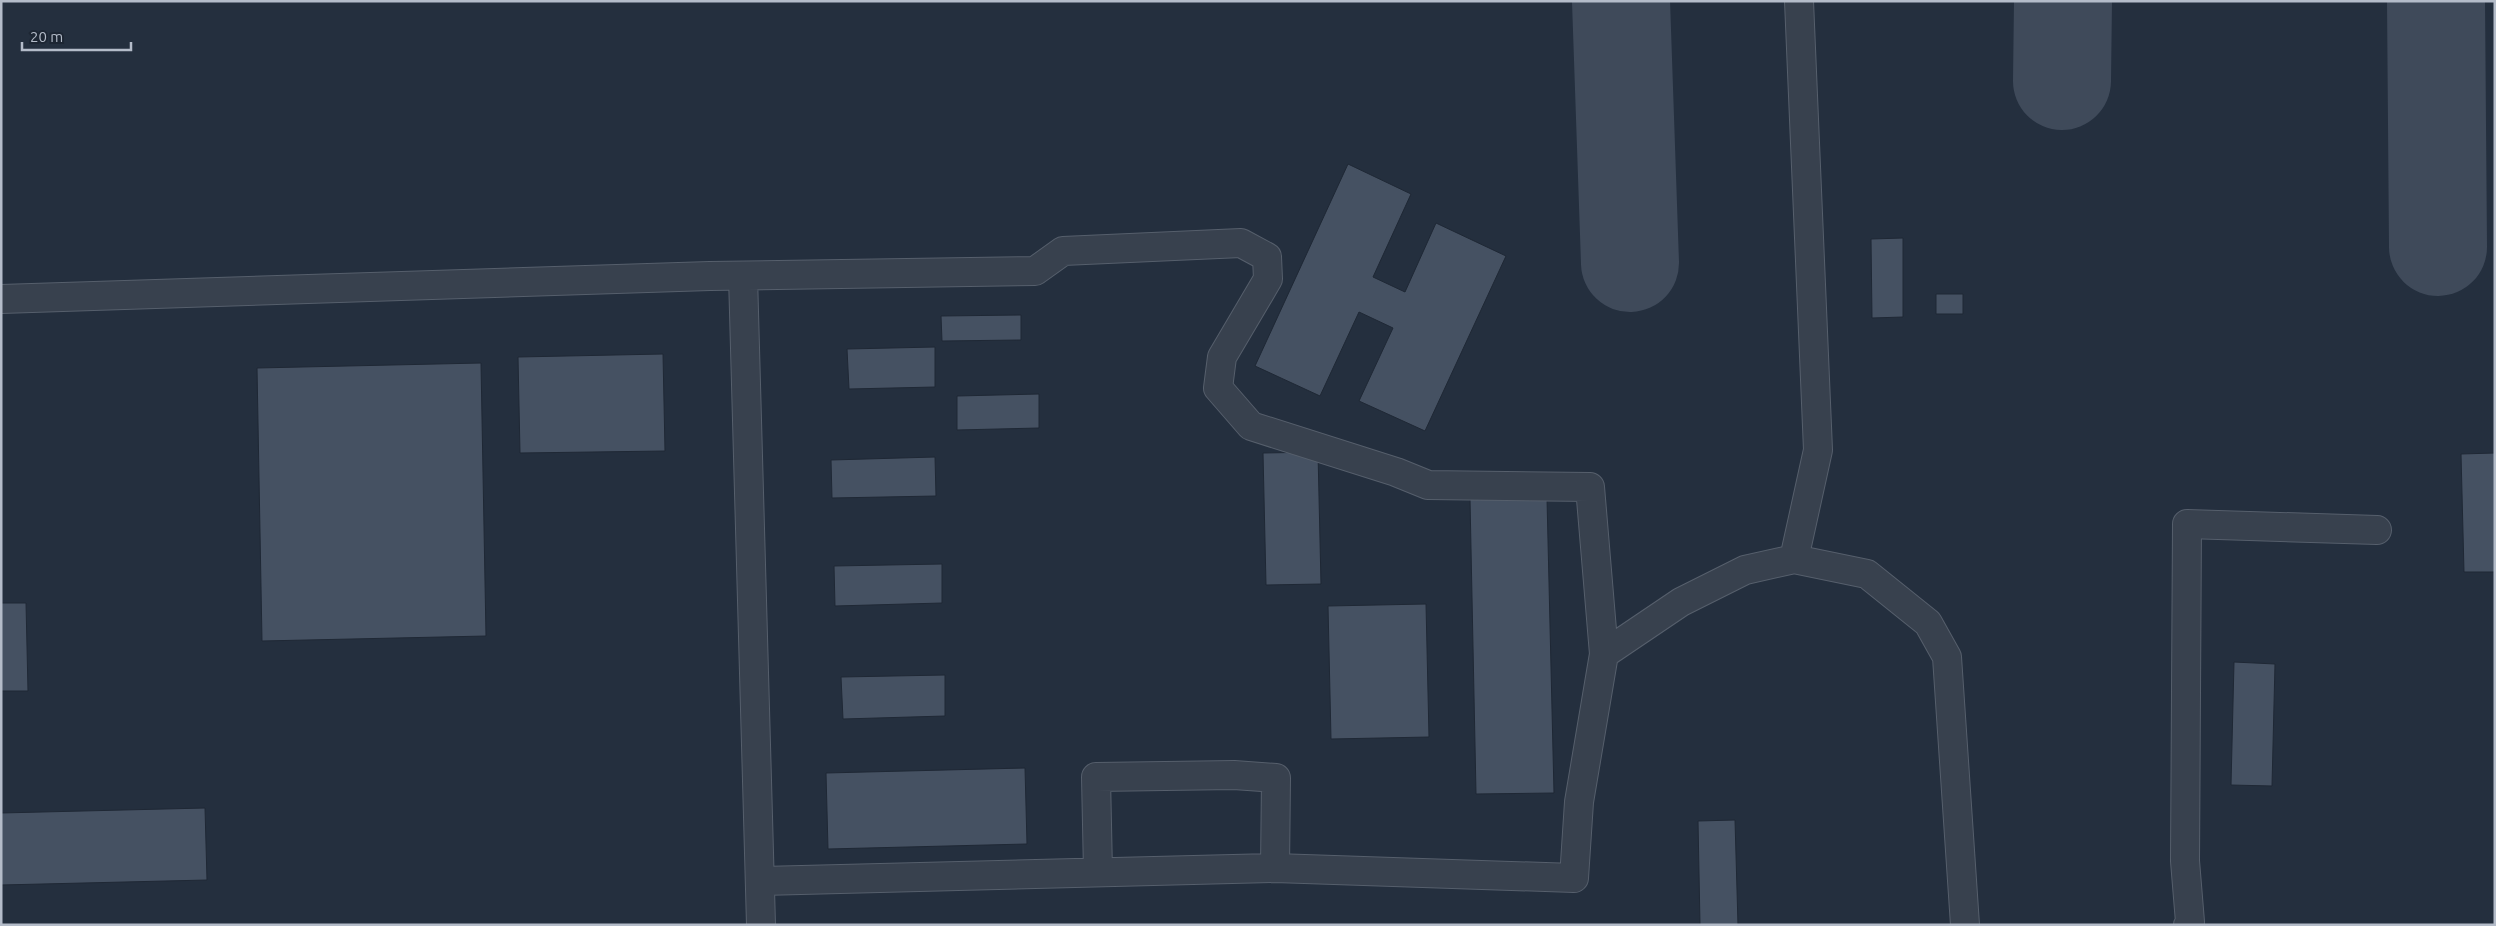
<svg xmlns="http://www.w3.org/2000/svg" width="2496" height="926" viewBox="0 0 2496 926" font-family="Ubuntu,sans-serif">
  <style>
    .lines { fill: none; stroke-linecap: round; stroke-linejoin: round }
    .taxiway { stroke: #3f4a5a; stroke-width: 98 }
    .building { fill: #455162; stroke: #1f2835 }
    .minor-casing { stroke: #565f6c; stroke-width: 30 }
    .minor { stroke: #38414e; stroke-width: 28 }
  </style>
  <rect width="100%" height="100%" fill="#242f3e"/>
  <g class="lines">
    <!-- taxiway -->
    <path class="taxiway" d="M1621,1L1630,263
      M2436,1L2438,247
      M2062,81L2063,1"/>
  </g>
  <!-- building -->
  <path class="building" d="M1348,164L1411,194L1373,277L1405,292L1436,223L1506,256L1425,431L1359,401L1393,328L1359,312L1320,396L1255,366Z
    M1903,238V317L1872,318L1871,239Z
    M1936,294H1963V314H1936Z
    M1021,315V340L942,341L941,316Z
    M935,347V387L849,389L847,349Z
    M663,354L665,451L520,453L518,357Z
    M481,363L486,636L262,641L257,368Z
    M1039,394V428L957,430V396Z
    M1318,452L1321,584L1266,585L1263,453Z
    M2495,453V572H2464L2461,454Z
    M935,457L936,496L832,498L831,460Z
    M1547,498L1554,793L1476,794L1470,499Z
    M942,564V603L835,606L834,566Z
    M1,603H26L28,691H1Z
    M1426,604L1429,737L1331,739L1328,606Z
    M2234,662L2275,664L2272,786L2231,785Z
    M945,675V716L843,719L841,677Z
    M1025,768L1027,844L828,849L826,773Z
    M205,808L207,880L1,885V813Z
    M1735,820L1738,925H1700L1698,821Z"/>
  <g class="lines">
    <defs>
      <path id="minor" d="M743,276L761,925
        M1,299L710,276L1035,271L1063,251L1241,243L1267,257L1268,279L1222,357L1218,388L1251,426L1396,472L1428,485L1590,487L1604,654L1579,802L1574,878L1275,868L1276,778L1234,775L1096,777L1098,872
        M1794,559L1818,450L1799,1
        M1604,654L1681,602L1745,570L1794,559L1867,574L1928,623L1947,657L1965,925
        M760,881L1275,868
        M2188,925L2190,922L2185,861L2187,524L2377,530"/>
    </defs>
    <!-- minor casing -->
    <use href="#minor" class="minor-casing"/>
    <!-- minor -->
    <use href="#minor" class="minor"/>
  </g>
  <!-- border -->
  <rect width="2496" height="926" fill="none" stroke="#b4bcc9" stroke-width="5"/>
  <!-- scale -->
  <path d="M22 42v8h109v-8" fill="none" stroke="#b4bcc9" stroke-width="2.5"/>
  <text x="30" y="42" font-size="15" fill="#b4bcc9" stroke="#1d2633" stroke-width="4" paint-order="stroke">20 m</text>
</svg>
